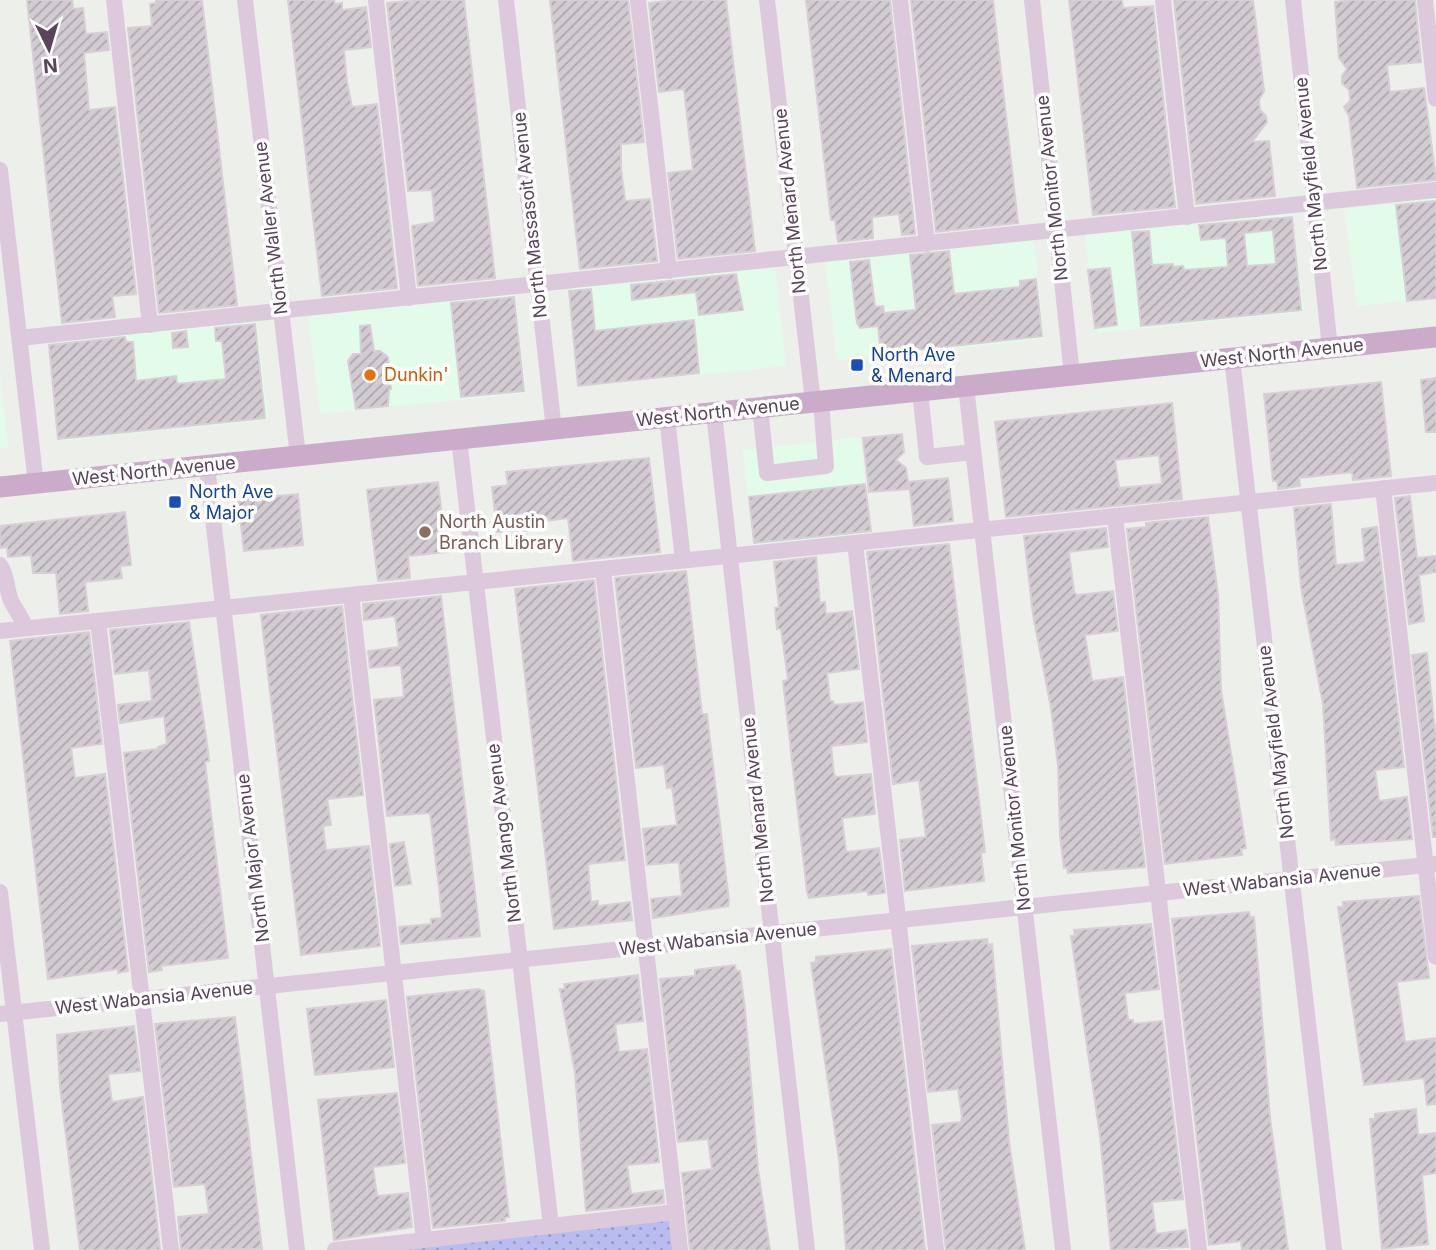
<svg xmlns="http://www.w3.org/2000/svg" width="1436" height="1250" viewBox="0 0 1436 1250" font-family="Inter,sans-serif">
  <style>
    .commercial { fill: #e3fbe9 }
    .park { fill: url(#park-dots) }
    .building { fill: url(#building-hatch); stroke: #d8cfd6; stroke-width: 2; fill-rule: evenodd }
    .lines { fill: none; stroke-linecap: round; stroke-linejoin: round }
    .minor { stroke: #dccadc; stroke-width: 16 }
    .major { stroke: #cbabca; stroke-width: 21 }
    .transit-dot { fill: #1a4fb4; stroke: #fff; stroke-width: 2.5 }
    .food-dot { fill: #e8710a; stroke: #fff; stroke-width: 2.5 }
    .education-dot { fill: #8d6e63; stroke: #fff; stroke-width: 2.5 }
    .labels { text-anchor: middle; stroke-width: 7; stroke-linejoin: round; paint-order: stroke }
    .street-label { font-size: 18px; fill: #594459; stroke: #fff }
    .transit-label { font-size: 18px; fill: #164399; stroke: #fff; text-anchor: start }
    .food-label { font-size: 18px; fill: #c56008; stroke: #fff; text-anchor: start }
    .education-label { font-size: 18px; fill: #785e54; stroke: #fff; text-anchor: start }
  </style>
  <defs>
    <pattern id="park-dots" width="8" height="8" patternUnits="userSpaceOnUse" patternTransform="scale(1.75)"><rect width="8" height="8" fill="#b8bcee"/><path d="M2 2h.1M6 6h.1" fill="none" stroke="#999ac4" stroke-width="1.8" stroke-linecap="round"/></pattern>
    <pattern id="building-hatch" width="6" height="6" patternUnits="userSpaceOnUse" patternTransform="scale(1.75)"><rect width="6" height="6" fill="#d3cbd2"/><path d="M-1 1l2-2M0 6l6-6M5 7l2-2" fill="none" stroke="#aea6ad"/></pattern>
  </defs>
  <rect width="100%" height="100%" fill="#edefeb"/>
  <!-- commercial -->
  <path class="commercial" d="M1436,198V298L1357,306L1344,209Z
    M1292,213L1304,312L1097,333L1085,234Z
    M1034,239L1044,339L837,361L825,262Z
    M775,267L786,366L577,387L567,288Z
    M515,293L526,393L320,414L308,316Z
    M257,321L268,420L60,441L48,343Z
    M0,375L8,447L0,448Z
    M860,437L871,534L753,547L743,450Z"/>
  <!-- park -->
  <path class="park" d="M668,1220L672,1225L675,1250H386Z"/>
  <!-- building -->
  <path class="building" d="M27,0H72L73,9L83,8L86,34L107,32L109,50L84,53L89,110L115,107L136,294L112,296L115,317L62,323Z
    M156,0H202L237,305L159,313L128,28L152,26L150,4L156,3Z
    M288,0H334L335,4L342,3V10L366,7L371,47L344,50L347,82L352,107L377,104L397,288L322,296Z
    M417,0H464L495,278L418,286L412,226L435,222L432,190L408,191L387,3Z
    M550,0H628L644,142L621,144V168L625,201L650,199L657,261L580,269Z
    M675,0H726L755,251L678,259L668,173L693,170L684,89L659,92L649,3Z
    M806,0H890L915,234L902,235L899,214L872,217L873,238L838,242L835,220H831Z
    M911,0H993L1018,223L936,232Z
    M1069,0H1122L1123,8L1153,6L1175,207L1093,215Z
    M1174,0H1253L1264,91L1259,100L1260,110L1266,116L1267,122L1252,142L1269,141L1275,196L1196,204Z
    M1353,0H1415L1421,62L1387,65L1390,92L1424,88L1436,180L1357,188L1349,116L1344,107L1350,101L1349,90L1342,83V76L1347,69L1339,58L1335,2Z
    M1436,201V298L1407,301L1396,205Z
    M1292,217L1301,310L1141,326L1132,232L1149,231L1152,265L1173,264V267L1183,266L1184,270L1228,267L1226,238L1201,240L1199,225ZM1273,230L1276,264L1247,266L1244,233Z
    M949,251L954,294L1020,287V281L1036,279L1042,336L881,354L878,326L860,328L857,323L850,262L869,260L875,307L883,306L884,313L916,310L910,255Z
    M1110,268L1117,325L1095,328L1088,270Z
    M736,274L743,310L699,315L696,292L632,300L631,285Z
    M591,289L595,331L694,320L699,373L578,386L569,291Z
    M514,297L524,391L461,397L451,303Z
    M255,324L265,418L58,439L49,345L125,337L126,342H133L136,381L176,376L177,384L226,379L222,341H216L215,328Z
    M370,325L374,351H380L388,357L391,389H389L388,406L356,409L348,361L353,354H361L360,326Z
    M186,331L188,347L173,348L172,333Z
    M1436,378V432H1426L1421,380Z
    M1381,382L1391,476L1353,480L1352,472L1299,478L1300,486L1278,489L1277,481H1273L1264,394Z
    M1172,403L1182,499L1006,517L995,422ZM1159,455L1162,484L1119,488L1115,460Z
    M902,434L904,452L896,460L906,468L909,489L869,492L863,438Z
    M649,458L660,552L573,561L568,518L537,522L538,530L497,532L492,487L508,485L506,472Z
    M948,478L953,521L914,526L909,482Z
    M438,482L446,552L408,556L410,578L378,581L367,490Z
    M865,484L871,531L754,543L749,497Z
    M298,494L303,545L244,551L238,500Z
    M1410,496L1417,558L1436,556V572L1419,575L1424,621L1409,624L1395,498Z
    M1331,504L1336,565L1365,562L1362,529L1377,527L1404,767L1375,770L1379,801L1407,797L1412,839L1336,845L1335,839L1331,840L1323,704L1301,587L1294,508Z
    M125,512L131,565L120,566L122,578L85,582L88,611L60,614L56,573H33L31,555L8,557L7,547L0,548V526Z
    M1208,517L1218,595L1221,690L1246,848L1241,849L1242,855L1165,864L1127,529L1146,527V523Z
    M1106,528L1108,547L1069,552L1074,592L1077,595L1113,591L1118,631L1085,635L1092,681L1123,677L1145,867L1068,873L1067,867L1064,868L1060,837L1058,766L1051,708L1033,615L1024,536Z
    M949,544L985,852L981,853L984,881L905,891L900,840L926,837L919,780L893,784L867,552Z
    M816,557L820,603L825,602L826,614L852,611L859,669L827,673L830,701H833L834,705L863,702L867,742L831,746L834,774L836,777L871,774L875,814L842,818L846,852L879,848L885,893L868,895V891L809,898L807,892L783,681L788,680L781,629H777L775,608L779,607L774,562Z
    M686,571L702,714H707L729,901L728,906L653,918L651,899L682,896L679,862L647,865L643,829L677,825L672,787L667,788L664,765L636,768L615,578Z
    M594,580L625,860L588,864L591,902L598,901V906L630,902L632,920L554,929L515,589Z
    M441,596L480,936L401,944L399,927L431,924V919L442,918L439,889L430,813L387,816L374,700L404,697L401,665L370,668L368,651L399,647L395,616L364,620L363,604Z
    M342,606L363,795L327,799L331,825L323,826L326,850L369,846L380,946L301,955L261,615Z
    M189,622L206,736L209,761L205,762L228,958L161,966L162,970L149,972L124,753L158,749V747L167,744L164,716L120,723L118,705L152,701L149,670L115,674L110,630Z
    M89,632L102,744L71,748L75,778L105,774L128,971L118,973V969L48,979L10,641Z
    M1427,653L1436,741V837H1433L1412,655Z
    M404,842L411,884L395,886L390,844Z
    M1419,896L1429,978L1397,982L1405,1042L1436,1038V1104L1427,1105L1424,1078L1364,1085L1338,907H1343V902Z
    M1249,912L1250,917H1254L1270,1118L1288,1250H1242L1241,1241L1209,1245L1172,919Z
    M1151,924L1159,989L1125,993L1128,1020H1133V1024L1162,1021L1183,1199L1152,1202L1156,1234L1186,1230L1188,1247L1111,1250L1100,1136L1071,936L1075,935L1074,930Z
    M987,939L988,945L992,944L1009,1142L1025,1250H946L932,1125L961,1122L962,1117L958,1089L928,1092L912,946Z
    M891,949L925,1250H846L839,1160L811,963L816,962V957Z
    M735,965L736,971H740L745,1009L758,1169L770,1250H690L682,1173L712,1169L708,1139L678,1142L660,979L695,976V970Z
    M638,975L643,1021L615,1024L619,1052L647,1049L659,1162L627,1165L631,1194L663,1190L664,1203L586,1211L575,1073L560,989H565L564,984Z
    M478,989L484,991L509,1217L504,1218L505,1221L433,1228L407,997Z
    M386,1000L394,1067L315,1075L307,1009Z
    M235,1017L262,1249L181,1250L178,1217L209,1214L205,1184L174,1187L155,1024Z
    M134,1026L140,1071L108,1074L112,1102L143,1097L160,1250H80L60,1087L57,1035Z
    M397,1093L405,1163L373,1167L377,1196L408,1193L412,1227L334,1240L318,1100Z
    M1416,1109L1418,1135L1436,1133V1173L1422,1175L1428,1244L1382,1249L1370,1119H1375V1114Z"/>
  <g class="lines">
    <!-- minor -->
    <path class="minor" d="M114,0L150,325
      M245,0L298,456
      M376,0L409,298
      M506,0L554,430
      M638,0L669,271
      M767,0L813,402
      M900,0L927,244
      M1032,0L1072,375
      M1163,0L1187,217
      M1293,0L1330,348
      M1425,0L1436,99
      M0,170L36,484
      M19,338L1436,190
      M1232,358L1334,1250
      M966,386L1063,1250
      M920,391L927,457L973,452
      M760,408L767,473L826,466L821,402
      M714,413L807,1250
      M667,418L683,560
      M459,439L551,1226
      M207,466L297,1250
      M1383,488L1436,957
      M1115,516L1199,1250
      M855,543L936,1250
      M0,565C7,575 6,586 10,598C14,609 22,616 25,628
      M603,569L680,1250
      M351,595L424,1240
      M98,621L171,1250
      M0,631L1436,483
      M0,892L42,1250
      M0,1014L1436,864
      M335,1250L676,1212"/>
    <!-- major -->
    <path class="major" d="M0,487L1436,337"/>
  </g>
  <!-- markers -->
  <g class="transit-dot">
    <rect x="850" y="358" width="14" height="14" rx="3.5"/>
    <rect x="168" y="495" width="14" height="14" rx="3.5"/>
  </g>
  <circle class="food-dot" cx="370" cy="375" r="7"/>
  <circle class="education-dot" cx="425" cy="532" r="7"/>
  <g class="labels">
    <!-- street labels -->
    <g class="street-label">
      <text transform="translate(1311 174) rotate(-96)" y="6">North Mayfield Avenue</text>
      <text transform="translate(1052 188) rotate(-96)" y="6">North Monitor Avenue</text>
      <text transform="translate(790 201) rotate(-96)" y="6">North Menard Avenue</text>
      <text transform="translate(530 215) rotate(-96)" y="6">North Massasoit Avenue</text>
      <text transform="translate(271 228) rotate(-97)" y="6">North Waller Avenue</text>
      <text transform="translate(1282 353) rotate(-6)" y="6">West North Avenue</text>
      <text transform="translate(718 412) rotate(-6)" y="6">West North Avenue</text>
      <text transform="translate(154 471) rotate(-6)" y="6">West North Avenue</text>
      <text transform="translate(1276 742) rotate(-97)" y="6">North Mayfield Avenue</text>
      <text transform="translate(758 810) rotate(-96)" y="6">North Menard Avenue</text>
      <text transform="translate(1015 818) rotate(-96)" y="6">North Monitor Avenue</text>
      <text transform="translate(504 833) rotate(-97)" y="6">North Mango Avenue</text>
      <text transform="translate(253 858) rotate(-97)" y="6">North Major Avenue</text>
      <text transform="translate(1282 880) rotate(-6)" y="6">West Wabansia Avenue</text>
      <text transform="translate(718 939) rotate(-6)" y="6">West Wabansia Avenue</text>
      <text transform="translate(154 998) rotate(-6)" y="6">West Wabansia Avenue</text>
    </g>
    <!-- transit labels -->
    <g class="transit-label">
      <text x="871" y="361">North Ave<tspan x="871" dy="21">&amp; Menard</tspan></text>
      <text x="189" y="498">North Ave<tspan x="189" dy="21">&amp; Major</tspan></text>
    </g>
    <!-- food labels -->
    <g class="food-label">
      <text x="384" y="381">Dunkin'</text>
    </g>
    <!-- education labels -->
    <g class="education-label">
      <text x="439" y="528">North Austin<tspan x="439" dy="21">Branch Library</tspan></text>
    </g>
  </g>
  <!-- north arrow -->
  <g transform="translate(49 49) rotate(175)" stroke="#ffffff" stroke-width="5" paint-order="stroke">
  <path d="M0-5L12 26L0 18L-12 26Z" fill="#594459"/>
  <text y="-10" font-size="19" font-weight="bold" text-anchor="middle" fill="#594459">N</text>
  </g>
</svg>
